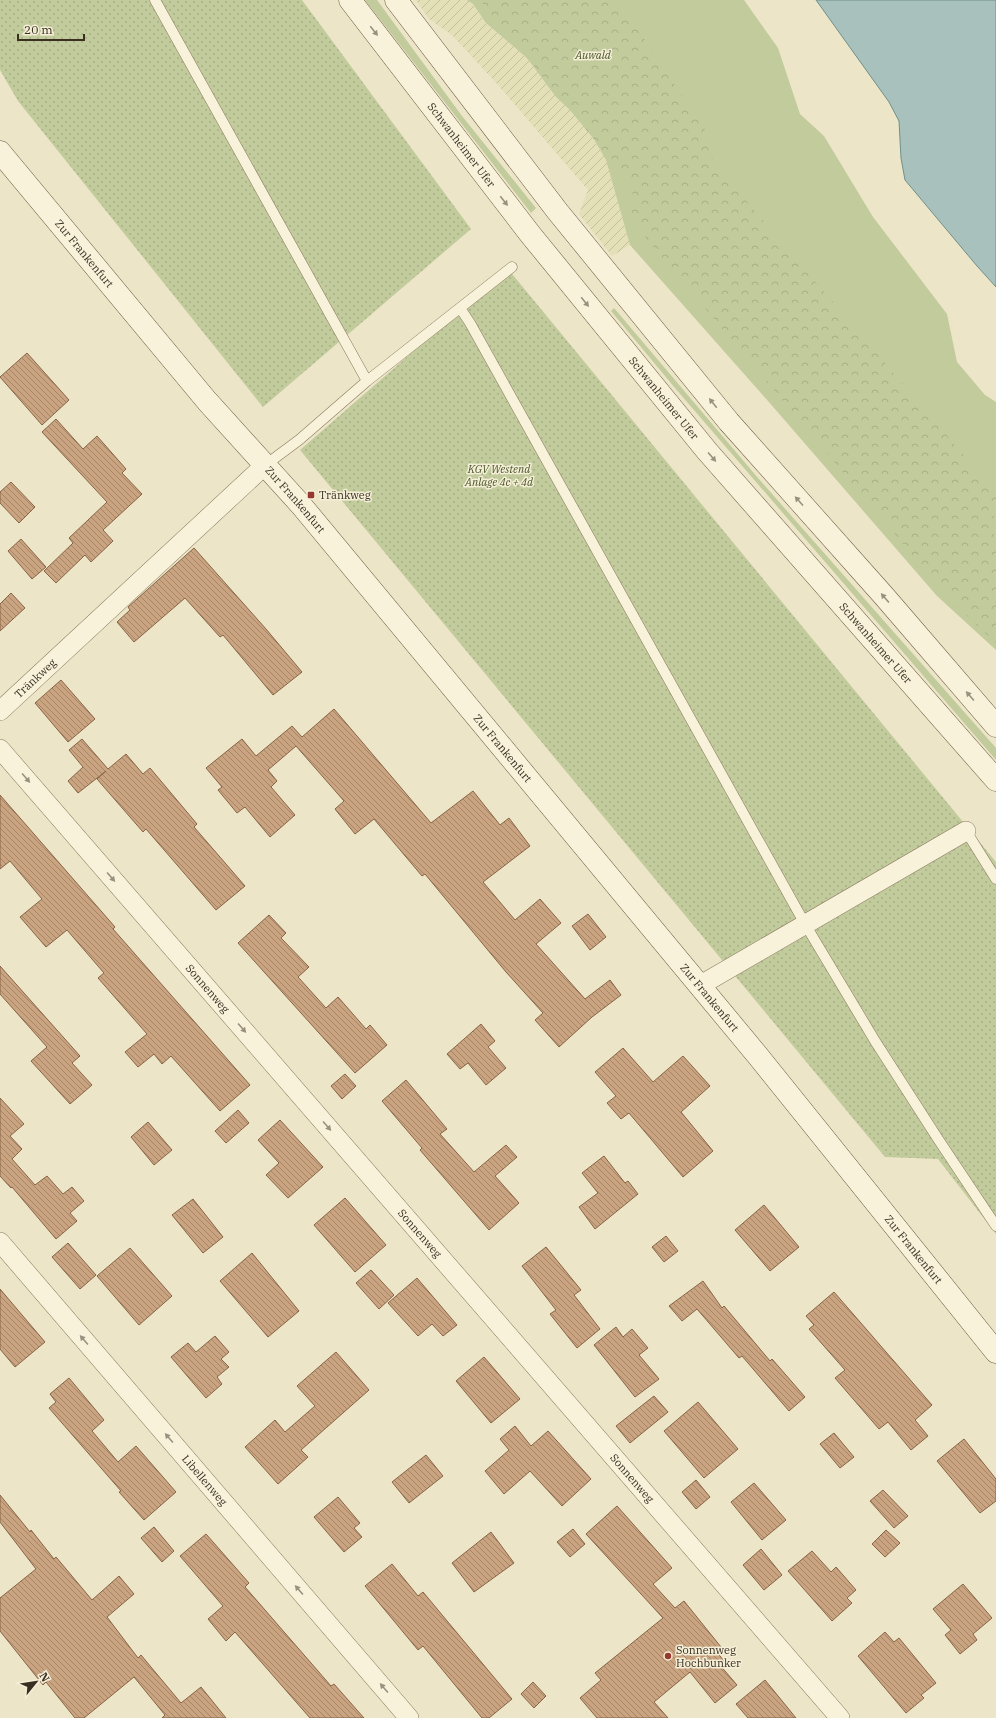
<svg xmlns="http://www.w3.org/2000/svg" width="996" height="1718" viewBox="0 0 996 1718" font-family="'IBM Plex Serif',serif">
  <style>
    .farmland { fill: url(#farmland-furrows) }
    .grass { fill: #c2cb9c }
    .forest { fill: url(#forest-crowns) }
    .park { fill: url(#park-dots) }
    .water { fill: #a9c1bc; stroke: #6f908a }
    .building { fill: url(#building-back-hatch); stroke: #876444 }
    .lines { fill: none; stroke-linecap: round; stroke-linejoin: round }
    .lane-casing { stroke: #89785e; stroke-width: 11 }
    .street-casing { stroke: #89785e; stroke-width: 20 }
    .secondary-casing { stroke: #6b5941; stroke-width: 23 }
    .lane { stroke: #f8f2db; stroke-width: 10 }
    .street { stroke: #f8f2db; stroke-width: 19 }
    .secondary { stroke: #f8f2db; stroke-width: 22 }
    .oneway { fill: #99907e }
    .poi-dot { fill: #963730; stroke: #f5efd8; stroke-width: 1.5 }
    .labels { text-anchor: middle; stroke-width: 3; stroke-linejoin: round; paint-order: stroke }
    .park-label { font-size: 11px; font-style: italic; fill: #475528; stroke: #f5efd8 }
    .street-label { font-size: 11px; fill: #3a2f21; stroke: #f5efd8 }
    .poi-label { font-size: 11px; fill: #3a2f21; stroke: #f5efd8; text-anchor: start }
  </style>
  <defs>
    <pattern id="farmland-furrows" width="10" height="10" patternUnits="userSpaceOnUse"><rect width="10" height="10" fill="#e3dfb6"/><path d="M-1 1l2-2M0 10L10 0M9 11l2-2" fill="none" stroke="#c4c09c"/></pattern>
    <pattern id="forest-crowns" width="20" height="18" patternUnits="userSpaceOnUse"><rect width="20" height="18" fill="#c2cb9c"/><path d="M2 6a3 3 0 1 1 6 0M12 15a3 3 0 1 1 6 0" fill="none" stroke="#a7af86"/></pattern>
    <pattern id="park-dots" width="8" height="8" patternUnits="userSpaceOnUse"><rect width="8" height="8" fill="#c2cb9c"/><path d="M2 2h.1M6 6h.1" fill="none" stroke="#a7af86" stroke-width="1.8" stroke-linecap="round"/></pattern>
    <pattern id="building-back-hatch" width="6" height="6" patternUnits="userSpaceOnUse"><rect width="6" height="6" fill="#caa480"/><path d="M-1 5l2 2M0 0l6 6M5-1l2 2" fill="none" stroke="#a58668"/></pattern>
  </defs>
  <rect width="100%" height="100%" fill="#ede5c8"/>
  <!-- farmland -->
  <path class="farmland" d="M416,0H467L473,4L486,23L527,58L556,97L585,124L606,160L630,245L612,256L579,214L588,190L498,85L453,36L428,18Z"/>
  <!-- grass -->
  <path class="grass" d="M365,0H377L462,116L536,208L531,213Z
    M467,0H744L778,48L800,114L824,136L873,217L947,314L957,362L985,395L996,402V650L937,596L768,401L630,245L606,160L585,124L556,97L527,58L486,23L473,4Z
    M614,308L758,478L996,748V760L675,388L611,311Z"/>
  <!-- forest -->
  <path class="forest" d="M480,0H618L708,134L713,162L996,493V514L987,525L996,537V643L949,599L631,220L633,187Z"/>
  <!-- park -->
  <path class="park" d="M0,0H302L471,229L263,407L18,101L0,70Z
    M508,269L996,862V1234L938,1159L885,1157L300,450Z"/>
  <!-- water -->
  <path class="water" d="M816,0H996V287L977,266L905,180L901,158L899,121L889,102Z"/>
  <!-- building -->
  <path class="building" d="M27,353L69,400L42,425L0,377Z
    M56,419L83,449L97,436L126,469L122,473L142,494L103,530L113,541L91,562L85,555L56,583L44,571L73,543L69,538L107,502L42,432Z
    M11,482L35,507L19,523L0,503V492Z
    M21,539L46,567L32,579L8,551Z
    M194,548L266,629L302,672L273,695L223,635L220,637L185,598L134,642L117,622L130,610L128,607Z
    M11,593L25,608L0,631V604Z
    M61,680L95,719L68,742L35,703Z
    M334,709L431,823L473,791L500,825L509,818L530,846L483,882L515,920L540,899L561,923L536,944L585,999L610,980L621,995L592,1017L559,1047L535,1020L543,1013L506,972L425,874L422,876L374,819L355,834L335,809L344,801L296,746L268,770L277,781L271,787L295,815L270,837L245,807L237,813L218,790L222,787L206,768L242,739L256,756L292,726L302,737Z
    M82,739L108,769L126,754L143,774L150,768L197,824L194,827L245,886L216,910L146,829L143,832L97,779L106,771L78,793L68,781L83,767L69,750Z
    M0,795L115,927L113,929L250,1085L220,1111L171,1056L162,1064L154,1054L138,1067L125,1052L147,1034L98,978L104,973L67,930L46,947L20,917L42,899L10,861L0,869Z
    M588,914L606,937L590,950L572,926Z
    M269,915L286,933L281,938L309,967L298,977L326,1008L338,997L366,1029L370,1025L387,1045L355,1073L238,943Z
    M0,966L80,1056L72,1063L92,1085L70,1104L31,1061L47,1047L0,994Z
    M481,1024L495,1041L488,1047L506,1068L486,1085L468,1063L460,1069L447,1054Z
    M623,1048L653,1082L683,1056L710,1086L681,1112L713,1151L683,1177L629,1113L621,1119L607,1103L616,1096L595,1072Z
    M345,1074L356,1086L342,1099L331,1086Z
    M406,1080L447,1129L440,1134L474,1172L506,1145L517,1157L495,1176L519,1203L489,1230L420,1150L422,1148L382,1101Z
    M0,1098L24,1124L10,1136L22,1149L12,1159L35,1185L47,1176L63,1194L72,1187L84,1201L70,1213L77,1221L56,1239L12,1187L11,1188L0,1176Z
    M238,1110L249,1123L226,1143L215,1131Z
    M280,1120L323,1167L288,1198L266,1175L279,1163L258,1140Z
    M148,1122L172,1150L154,1165L131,1137Z
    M604,1156L625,1183L628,1181L638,1194L595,1229L579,1207L598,1193L582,1173Z
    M345,1198L386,1245L355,1272L314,1225Z
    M193,1199L223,1237L203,1253L172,1215Z
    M764,1205L799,1247L770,1271L735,1230Z
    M666,1236L678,1251L664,1262L652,1247Z
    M68,1243L96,1275L80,1289L52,1257Z
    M546,1247L581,1290L574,1295L600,1329L577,1348L550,1314L556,1310L522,1266Z
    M130,1248L172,1296L139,1325L97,1276Z
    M252,1253L299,1311L268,1337L220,1281Z
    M371,1270L394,1295L379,1309L356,1283Z
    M417,1278L457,1325L443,1336L432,1324L418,1336L388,1303Z
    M703,1281L722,1308L724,1306L770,1361L772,1359L805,1397L789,1411L742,1356L739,1358L697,1309L682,1321L669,1306Z
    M0,1289L45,1342L15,1367L0,1349Z
    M834,1292L932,1405L915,1420L928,1436L911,1450L888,1422L879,1429L835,1378L845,1370L809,1329L814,1325L806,1316Z
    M616,1327L623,1337L632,1329L648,1348L639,1355L659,1379L635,1397L594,1345Z
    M215,1336L229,1352L221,1359L229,1367L217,1377L222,1384L206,1398L171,1357L188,1343L196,1352Z
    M336,1352L369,1390L301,1450L308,1457L278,1484L245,1447L275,1420L285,1432L315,1406L297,1386Z
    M484,1357L520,1399L491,1423L456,1381Z
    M69,1378L104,1420L92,1431L118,1462L136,1446L176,1492L144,1520L119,1492L121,1491L49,1408L56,1402L50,1394Z
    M654,1396L668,1412L630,1443L616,1426Z
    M698,1402L738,1449L704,1478L664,1431Z
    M515,1426L531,1446L548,1431L591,1479L562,1506L530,1471L504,1494L485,1471L509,1450L500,1439Z
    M834,1433L854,1457L840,1468L820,1444Z
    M964,1439L996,1479V1501L980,1513L937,1461Z
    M426,1455L443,1476L409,1503L392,1482Z
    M696,1480L710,1497L696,1509L682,1492Z
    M754,1483L786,1520L762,1540L731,1502Z
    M883,1490L908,1516L894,1528L870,1501Z
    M0,1495L30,1532L31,1530L54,1559L56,1557L92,1600L119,1576L134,1594L107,1617L138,1658L141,1655L181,1703L201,1687L226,1718H162L165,1715L134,1677L84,1718H75L46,1682L43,1685L0,1631V1598L36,1569L0,1522Z
    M338,1497L360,1523L354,1528L362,1537L344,1552L314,1517Z
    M617,1506L672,1568L653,1584L675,1608L684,1601L721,1647L716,1651L724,1661L719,1664L737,1685L715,1703L690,1672L654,1702L668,1718H597L580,1698L601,1680L595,1673L663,1618L586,1534Z
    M154,1527L174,1551L162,1562L141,1538Z
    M573,1529L585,1544L570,1557L557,1542Z
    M886,1530L900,1543L885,1557L872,1544Z
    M491,1532L514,1563L474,1592L452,1563Z
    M206,1534L249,1583L245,1587L331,1686L334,1684L364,1718H310L235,1632L226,1641L208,1619L223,1606L180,1556Z
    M761,1549L782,1575L764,1590L743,1565Z
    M812,1551L831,1572L836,1567L856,1590L847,1598L852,1603L832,1621L788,1571Z
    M392,1564L418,1596L423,1592L512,1699L489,1718H482L423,1646L418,1650L365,1586Z
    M963,1584L992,1618L973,1634L977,1640L960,1654L945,1635L951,1630L933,1609Z
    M885,1632L894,1642L899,1638L936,1683L921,1695L924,1698L906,1713L858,1656Z
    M765,1680L774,1691L796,1718H748L736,1704Z
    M533,1682L546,1696L534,1708L521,1694Z"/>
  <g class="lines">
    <defs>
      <path id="lane" d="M155,0L367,381
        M460,308L470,323L805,924L875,1041L938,1139L996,1226
        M264,466L299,440L367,381L512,267
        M966,831L996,879"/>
      <g id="street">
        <path id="s1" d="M0,711L264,466"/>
        <path id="s2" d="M0,749L840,1718"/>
        <path d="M699,986L966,831"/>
        <path id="s3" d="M0,1242L409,1718"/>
      </g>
      <g id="secondary">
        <path id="s4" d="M350,0L530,234L707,451L996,780"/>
        <path d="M396,0L558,212L729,422L884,596L996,726"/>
        <path id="s5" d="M0,152L207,401L301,505L758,1056L996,1352"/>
      </g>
    </defs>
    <!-- lane casing -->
    <use href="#lane" class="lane-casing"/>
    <!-- street casing -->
    <use href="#street" class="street-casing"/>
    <!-- secondary casing -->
    <use href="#secondary" class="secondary-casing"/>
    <!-- lane -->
    <use href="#lane" class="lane"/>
    <!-- street -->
    <use href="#street" class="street"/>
    <!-- secondary -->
    <use href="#secondary" class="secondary"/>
  </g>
  <!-- one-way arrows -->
  <defs><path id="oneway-solid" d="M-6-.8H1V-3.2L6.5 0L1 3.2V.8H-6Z"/></defs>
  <g class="oneway">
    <use href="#oneway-solid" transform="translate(374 31) rotate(52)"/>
    <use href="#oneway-solid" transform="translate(504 201) rotate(52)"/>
    <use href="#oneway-solid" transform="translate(585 302) rotate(51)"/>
    <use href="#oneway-solid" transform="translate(713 403) rotate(-129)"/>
    <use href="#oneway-solid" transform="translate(712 457) rotate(49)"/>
    <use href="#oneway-solid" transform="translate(799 501) rotate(-132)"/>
    <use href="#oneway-solid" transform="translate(885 598) rotate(-131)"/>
    <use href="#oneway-solid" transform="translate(970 696) rotate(-131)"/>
    <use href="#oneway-solid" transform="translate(26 778) rotate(49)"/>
    <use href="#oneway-solid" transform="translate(111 877) rotate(49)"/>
    <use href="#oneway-solid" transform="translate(242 1028) rotate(49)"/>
    <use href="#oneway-solid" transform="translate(327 1126) rotate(49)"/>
    <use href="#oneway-solid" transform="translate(84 1340) rotate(-131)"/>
    <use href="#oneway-solid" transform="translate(169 1438) rotate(-131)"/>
    <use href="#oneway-solid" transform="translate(299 1590) rotate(-131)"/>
    <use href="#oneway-solid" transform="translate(384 1688) rotate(-131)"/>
  </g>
  <!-- markers -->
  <g class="poi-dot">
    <rect x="307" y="491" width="8" height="8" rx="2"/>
    <circle cx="668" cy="1656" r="4"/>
  </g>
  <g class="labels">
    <!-- park labels -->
    <g class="park-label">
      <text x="593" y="59">Auwald</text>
      <text x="499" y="473">KGV Westend<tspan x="499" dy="13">Anlage 4c + 4d</tspan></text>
    </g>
    <!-- street labels -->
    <g class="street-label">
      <text dy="4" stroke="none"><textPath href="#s4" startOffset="183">Schwanheimer Ufer</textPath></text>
      <text dy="4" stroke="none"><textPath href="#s5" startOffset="132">Zur Frankenfurt</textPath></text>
      <text dy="4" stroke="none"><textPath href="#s4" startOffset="507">Schwanheimer Ufer</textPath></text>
      <text dy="4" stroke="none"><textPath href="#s5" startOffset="456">Zur Frankenfurt</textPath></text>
      <text dy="4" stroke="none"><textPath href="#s4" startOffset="831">Schwanheimer Ufer</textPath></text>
      <text dy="4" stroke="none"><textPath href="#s1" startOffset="48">Tränkweg</textPath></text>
      <text dy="4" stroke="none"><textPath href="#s5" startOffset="780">Zur Frankenfurt</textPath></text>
      <text dy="4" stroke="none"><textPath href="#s2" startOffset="317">Sonnenweg</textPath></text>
      <text dy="4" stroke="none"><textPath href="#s5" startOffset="1104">Zur Frankenfurt</textPath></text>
      <text dy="4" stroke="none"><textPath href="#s2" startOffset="641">Sonnenweg</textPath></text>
      <text dy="4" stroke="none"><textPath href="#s5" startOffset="1428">Zur Frankenfurt</textPath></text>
      <text dy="4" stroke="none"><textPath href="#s2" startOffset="965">Sonnenweg</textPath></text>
      <text dy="4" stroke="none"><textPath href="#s3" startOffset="314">Libellenweg</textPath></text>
    </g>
    <!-- poi labels -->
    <g class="poi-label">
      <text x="319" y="499">Tränkweg</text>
      <text x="676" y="1654">Sonnenweg<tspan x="676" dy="13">Hochbunker</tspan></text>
    </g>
  </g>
  <!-- north arrow -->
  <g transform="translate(36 1682) rotate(60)" stroke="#f5efd8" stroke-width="3" paint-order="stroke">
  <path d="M0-3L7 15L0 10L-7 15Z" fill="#3a2f21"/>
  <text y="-6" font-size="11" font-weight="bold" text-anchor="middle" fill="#3a2f21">N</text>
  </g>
  <!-- scale -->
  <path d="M18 34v6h66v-6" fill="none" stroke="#3a2f21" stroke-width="2"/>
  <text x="24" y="34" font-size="12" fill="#3a2f21" stroke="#f5efd8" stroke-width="3" paint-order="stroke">20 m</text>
</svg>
